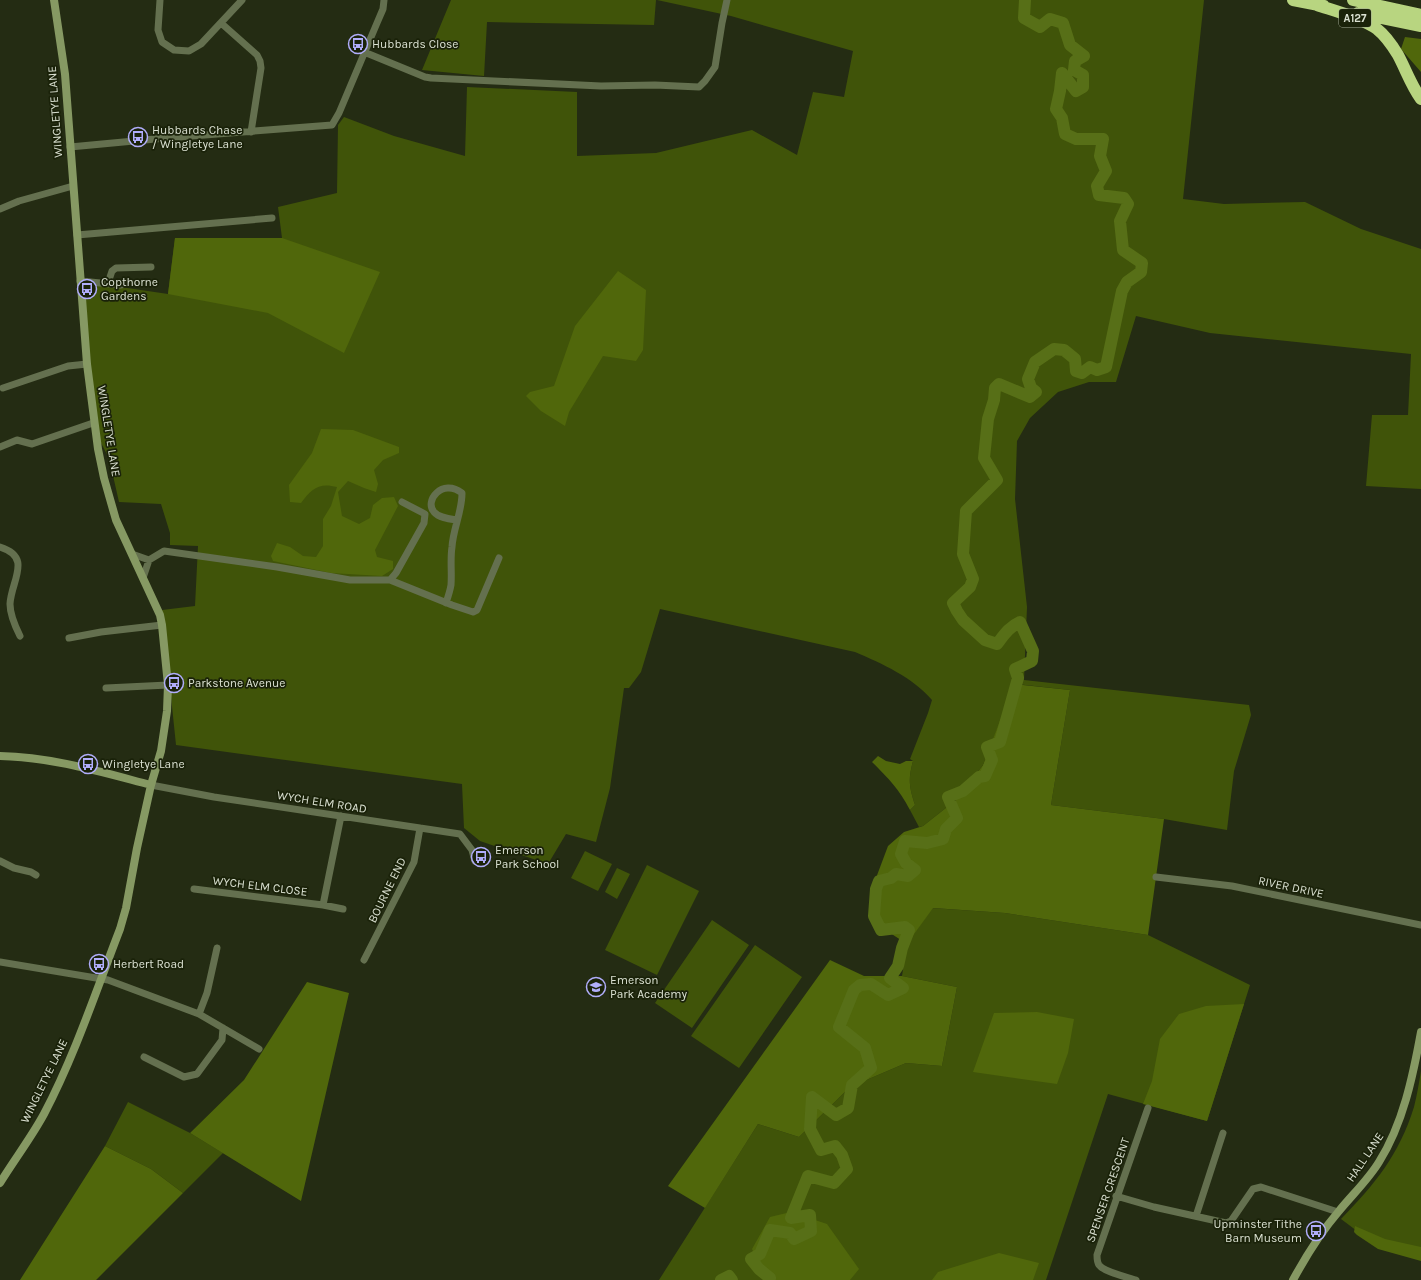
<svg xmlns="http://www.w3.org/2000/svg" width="1421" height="1280" viewBox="0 0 1421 1280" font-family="Karla,sans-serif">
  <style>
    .green { fill: #405409 }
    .forest { fill: #50670b }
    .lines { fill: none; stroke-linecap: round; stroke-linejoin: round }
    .river { stroke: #576f17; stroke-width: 12 }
    .street { stroke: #64704f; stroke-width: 7 }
    .secondary { stroke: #869963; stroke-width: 8 }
    .highway { stroke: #b8d580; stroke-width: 12 }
    .labels { text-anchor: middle; stroke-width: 3.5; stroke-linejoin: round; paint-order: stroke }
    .shield { fill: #1a2209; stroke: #a0a795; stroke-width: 1 }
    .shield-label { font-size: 11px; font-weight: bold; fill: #dae0d1 }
    .poi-label { font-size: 12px; fill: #dae0d1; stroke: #1a2209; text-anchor: start }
    .street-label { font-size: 12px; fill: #dae0d1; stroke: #1a2209 }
  </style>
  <rect width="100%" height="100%" fill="#242c13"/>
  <!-- green -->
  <path class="green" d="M451,0H656L654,25L487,22L484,76L422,70Z
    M657,0H1204L1183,199L1224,204L1305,202L1361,229L1421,249V489L1366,486L1372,415H1408L1411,354L1210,333L1136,316L1116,382H1089L1058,392L1030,418L1017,441L1015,499L1027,607L1024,680L1249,705L1251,715L1234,771L1227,830L1164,819L1051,805L1070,690L1015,684L983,765L956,800L923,826L919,827L910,810L915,805C909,787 908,779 913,761L910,759L928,713L932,700C912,677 883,664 855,652L660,609L641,672L629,688H624L610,788L596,842L566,834L548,864L480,841L464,828L462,784L176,745L162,610L195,606L198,546L170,545V533L161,504L119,502L109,458L94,430L80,281L168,294L175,238H282L278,207L337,193L338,125L344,117L394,136L465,156L467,87L577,92V156L656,153L752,130L797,155L813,92L844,97L853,51L731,16Z
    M585,851L612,864L598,891L571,878Z
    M647,865L699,891L657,975L605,950Z
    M617,868L630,874L617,899L605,892Z
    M932,908L1005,913L1148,935L1250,985L1207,1121L1108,1094L1046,1280H659L758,1124L799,1137L850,1087L906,1063L942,1066L957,987L902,976L907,944Z
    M712,920L749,945L692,1028L655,1003Z
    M755,945L802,977L739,1068L691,1036Z
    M1421,1071V1252L1373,1243L1341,1219C1375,1184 1399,1155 1414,1107C1417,1095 1419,1083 1421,1071Z
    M128,1102L190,1133L223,1153L183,1193L151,1169L105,1146Z"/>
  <!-- forest -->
  <path class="forest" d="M1405,37L1421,39V72L1401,49Z
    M175,238H282L380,272L344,353L268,313L168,294Z
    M618,271L646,290L643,350L636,361L603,356L569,412L565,426L541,411L526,396L530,392L554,386L575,326Z
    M321,429L353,430L399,447V453L383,460L374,470L378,484L376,492L364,488L348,481L338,492L342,516L359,524L370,518L373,505L382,498L394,497L398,506L375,550L377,557L393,561V569L382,576L331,573L273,561L271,556L277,543L290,547L303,556L316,557L323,546V519L331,506L337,487C319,482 311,489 301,503L290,502L289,485L312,453Z
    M1014,684L1070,690L1051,805L1164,819L1148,935L1005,913L933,908L907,944L884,929L874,909L873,886L888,846L904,832L923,826L956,800L983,765Z
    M878,756L886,761L900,764L906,761H913C908,779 909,787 915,805L910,810C899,789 889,779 872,762Z
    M830,960L864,976H902L957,987L942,1066L906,1063L850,1087L799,1137L758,1124L705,1208L668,1186Z
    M307,982L349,993L301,1201L190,1133L244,1080Z
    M1244,1004L1207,1121L1143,1104L1152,1081L1160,1039L1179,1014L1206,1006Z
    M1037,1012L1074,1019L1068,1053L1057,1084L973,1072L994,1013Z
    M105,1146L151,1169L183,1193L96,1280H20Z
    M791,1212L827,1224L859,1269L850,1280H767L752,1249L770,1217Z
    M1355,1226L1385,1239L1421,1247V1261L1378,1249L1357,1235L1354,1232Z
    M999,1253L1039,1263L1033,1280H932L938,1272Z"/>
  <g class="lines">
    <!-- river -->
    <path class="river" d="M721,1280L729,1276L732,1280
      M769,1280L770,1278L759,1269L751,1259L760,1254L770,1230L790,1233L794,1239L811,1231L810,1215L791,1218L808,1176L834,1183L847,1169L842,1155L835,1146L821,1150L810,1129L812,1097L836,1115L848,1108L852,1085L871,1068L865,1048L839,1027L854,990L860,985L871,984L888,995L903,988L890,978L898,966L902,948L909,930L905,927L881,930L874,916L876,889L879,881L891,878L896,874L908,876L915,870L906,863L901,854L905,841L927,843L943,839L946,829L957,818L948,797L963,791L979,777L985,776L992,760L987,747L1000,742L1018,678L1015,669L1032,661L1033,651L1020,622C1009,627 1004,635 997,644L985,640L963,620L957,611L953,603L970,587L973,579L963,554L966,511L997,480L984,458L988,419L994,400L995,388L999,384L1030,397L1036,392L1031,388L1028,379L1035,362L1054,349L1064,350L1075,359L1076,371L1082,373L1090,367L1097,370L1106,367L1122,291L1127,282L1141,272L1142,263L1123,250L1120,221L1128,204L1124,198L1099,195L1097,186L1106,171L1100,156L1103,139H1076L1065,134L1062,118L1056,109L1060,91L1062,73L1076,91L1083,87V75L1074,70L1075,61L1084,56L1070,45L1063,23L1050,19L1040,27L1024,18L1025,0"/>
    <!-- street -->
    <path class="street" d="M160,0L158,30L162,42L174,50L189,51L201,44L242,0
      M221,23L257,55L260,61L261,68L251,132
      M364,52L425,77L431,78L601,86L655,85L699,87L705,81L715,67L722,23L727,0
      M70,147L166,138L332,125L339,113L377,23L383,9L384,0
      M0,209L19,201L73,186
      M77,235L272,218
      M80,281L121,285
      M108,283L112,271L116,268L151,267
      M3,388L68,366L87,364
      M0,447L17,440L32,444L93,423
      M0,547C33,557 11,581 10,604C10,615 15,626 20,636
      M132,554L149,560
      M143,578L149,560L164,551L277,567L350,580H390L396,573L424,523L425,514L402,502
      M390,580L452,605L473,612L477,610L499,558
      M446,603C448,597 450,591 451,585C452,572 450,560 452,547C453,529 462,512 462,493C442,478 424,501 434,512C439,518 450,519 457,520
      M69,638L101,632L162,625
      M106,688L168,685
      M151,785L214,797L460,834L472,850L475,861
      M0,861L14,868L31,872L36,875
      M1156,877L1232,886L1421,925
      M194,889L323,905L343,909
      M323,905L341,816
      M364,960L414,862L420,828
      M0,962L108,980L199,1014L259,1049
      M199,1014L207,993L217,948
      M144,1057L184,1077L197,1074L222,1040L223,1028
      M1116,1196L1154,1207L1226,1223L1231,1221L1253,1189L1261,1187L1338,1212
      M1196,1216L1223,1133
      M1136,1280C1127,1277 1104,1272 1099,1265C1097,1262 1097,1259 1097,1255L1148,1108"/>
    <!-- secondary -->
    <path class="secondary" d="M0,756C52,757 101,772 151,785
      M0,1183C14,1160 31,1138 44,1114C75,1055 96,991 120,929L126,908L137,848L151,785L161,751L167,711L168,685L162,625L160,615L116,520L104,478L98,449L87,364L65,74L54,0
      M1293,1280C1306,1256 1321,1232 1339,1211C1352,1195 1368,1180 1379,1162C1403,1124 1413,1076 1421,1032"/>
    <!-- highway -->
    <path class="highway" d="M1293,0L1324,6
      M1353,0L1421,15
      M1317,5C1335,11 1362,18 1377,29C1386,36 1392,45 1398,55C1406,70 1411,85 1421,99
      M1358,13L1421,26"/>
  </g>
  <!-- icons -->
  <defs>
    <symbol id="bus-ring" viewBox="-11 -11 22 22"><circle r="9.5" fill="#1a2209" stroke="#b0adfa" stroke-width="1.5"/><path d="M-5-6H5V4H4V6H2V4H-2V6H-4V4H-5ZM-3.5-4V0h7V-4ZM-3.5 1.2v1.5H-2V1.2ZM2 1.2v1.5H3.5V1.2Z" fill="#b0adfa"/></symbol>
    <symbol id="school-ring" viewBox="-11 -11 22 22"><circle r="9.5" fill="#1a2209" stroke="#b0adfa" stroke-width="1.5"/><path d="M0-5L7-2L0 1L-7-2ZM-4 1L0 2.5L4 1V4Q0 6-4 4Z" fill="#b0adfa"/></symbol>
  </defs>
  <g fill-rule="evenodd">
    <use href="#bus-ring" x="347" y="33" width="22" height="22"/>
    <use href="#bus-ring" x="127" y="126" width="22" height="22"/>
    <use href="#bus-ring" x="76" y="278" width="22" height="22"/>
    <use href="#bus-ring" x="163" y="672" width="22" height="22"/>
    <use href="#bus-ring" x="77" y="753" width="22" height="22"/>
    <use href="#bus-ring" x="470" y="846" width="22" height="22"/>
    <use href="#bus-ring" x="88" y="953" width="22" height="22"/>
    <use href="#school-ring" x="585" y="976" width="22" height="22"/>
    <use href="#bus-ring" x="1305" y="1220" width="22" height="22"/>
  </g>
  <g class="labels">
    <!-- shield labels -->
    <rect class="shield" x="1339" y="9" width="32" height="18" rx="3"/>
    <g class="shield-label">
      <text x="1355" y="22">A127</text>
    </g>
    <!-- poi labels -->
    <g class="poi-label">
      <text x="372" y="48">Hubbards Close</text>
      <text x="152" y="134">Hubbards Chase<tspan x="152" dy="14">/ Wingletye Lane</tspan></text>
      <text x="101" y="286">Copthorne<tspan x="101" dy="14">Gardens</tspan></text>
      <text x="188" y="687">Parkstone Avenue</text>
      <text x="102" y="768">Wingletye Lane</text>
      <text x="495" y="854">Emerson<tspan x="495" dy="14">Park School</tspan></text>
      <text x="113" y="968">Herbert Road</text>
      <text x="610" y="984">Emerson<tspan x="610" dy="14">Park Academy</tspan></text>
      <text x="1302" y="1228" text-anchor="end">Upminster Tithe<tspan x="1302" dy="14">Barn Museum</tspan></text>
    </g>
    <!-- street labels -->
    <g class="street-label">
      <text transform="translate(55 112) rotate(-94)" y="4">WINGLETYE LANE</text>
      <text transform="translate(109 431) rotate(81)" y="4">WINGLETYE LANE</text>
      <text transform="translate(322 802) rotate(9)" y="4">WYCH ELM ROAD</text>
      <text transform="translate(260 886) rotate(7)" y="4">WYCH ELM CLOSE</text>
      <text transform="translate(1291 887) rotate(12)" y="4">RIVER DRIVE</text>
      <text transform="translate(387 890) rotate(-64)" y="4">BOURNE END</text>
      <text transform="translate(44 1081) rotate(-64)" y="4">WINGLETYE LANE</text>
      <text transform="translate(1365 1157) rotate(-56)" y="4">HALL LANE</text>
      <text transform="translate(1108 1190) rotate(-71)" y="4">SPENSER CRESCENT</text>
    </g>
  </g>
</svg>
